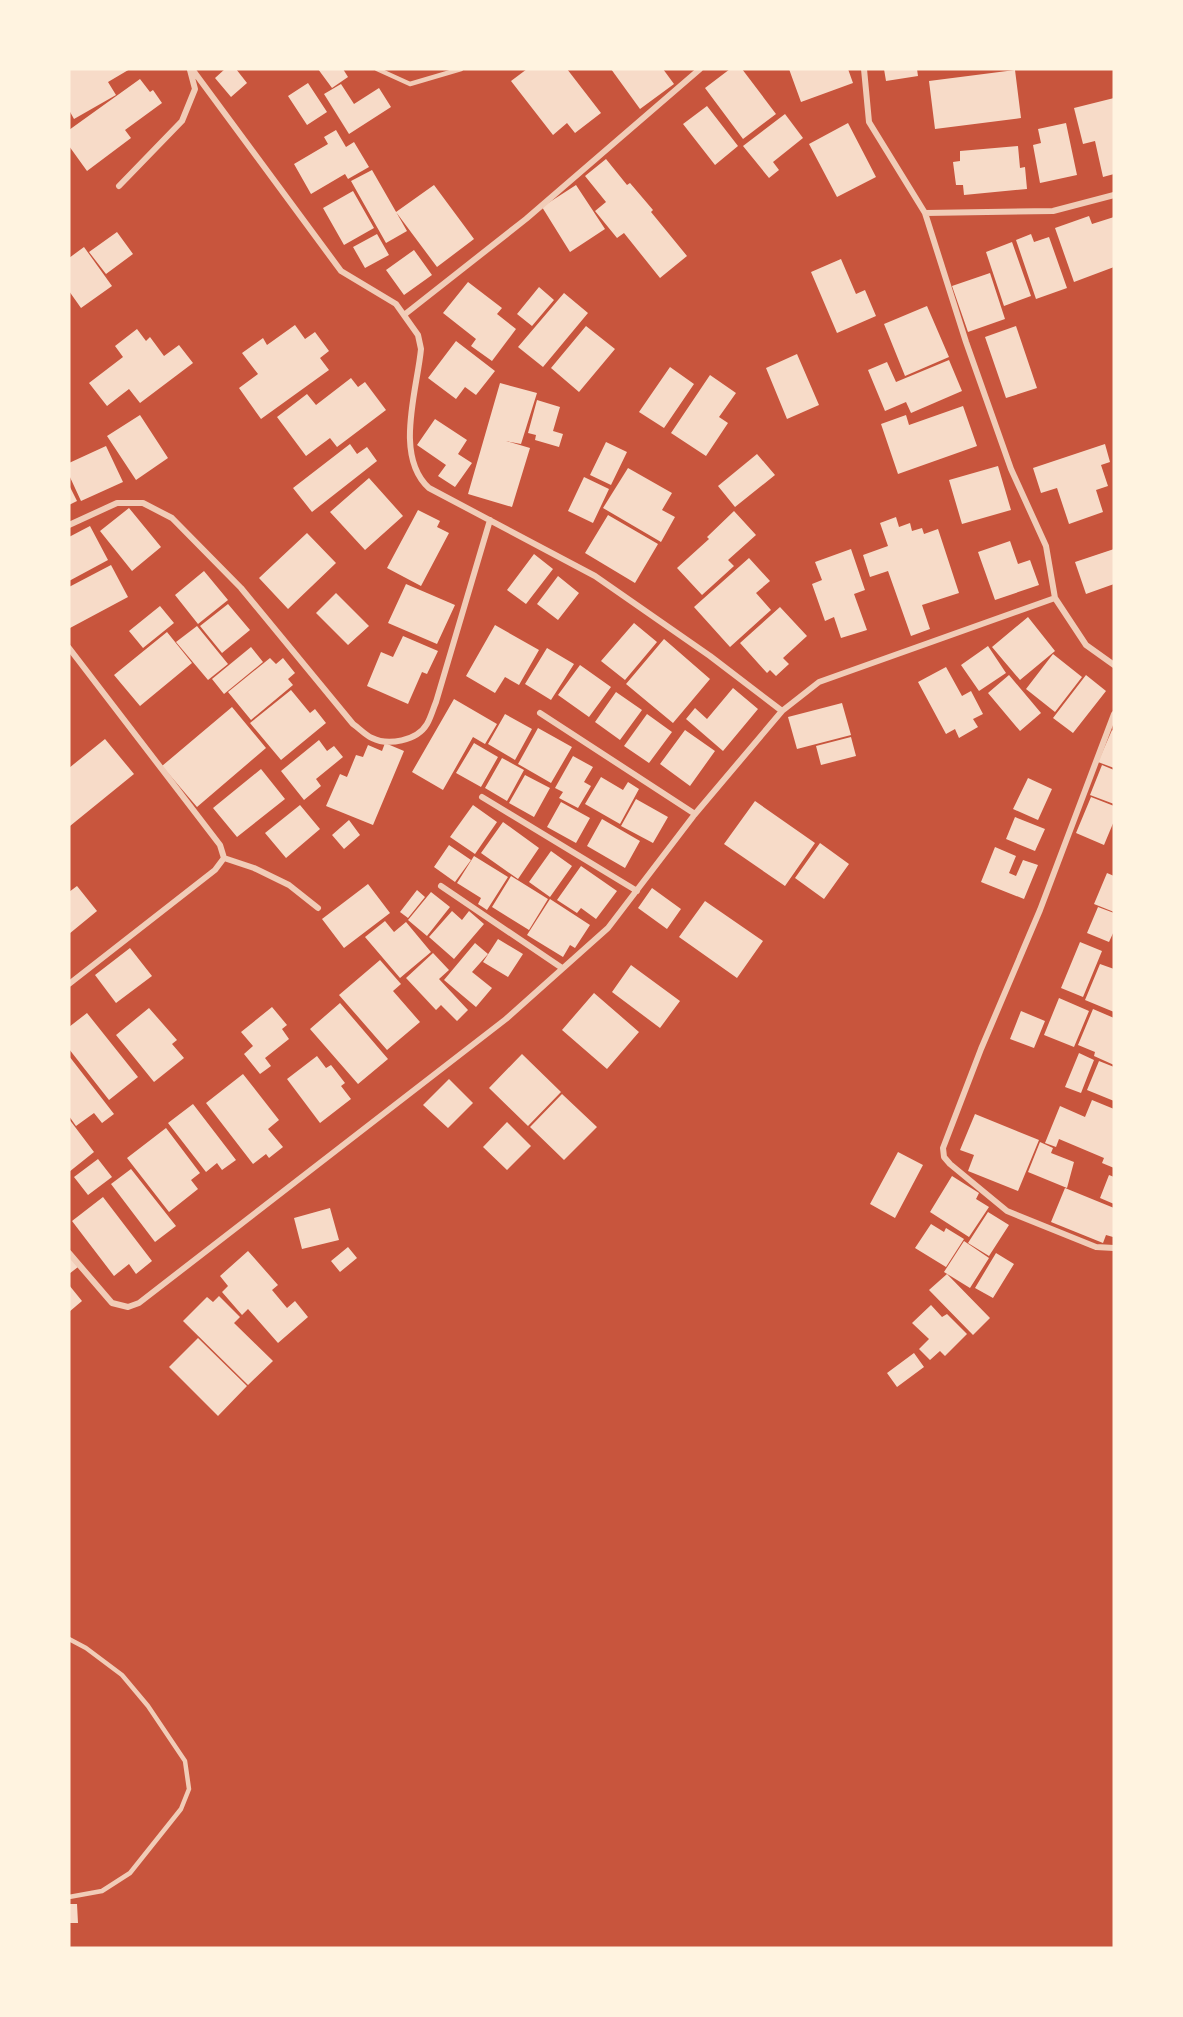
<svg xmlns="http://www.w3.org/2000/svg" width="1183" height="2017" viewBox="0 0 1183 2017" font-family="'Fira Sans',sans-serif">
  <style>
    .building { fill: #f7dbc8 }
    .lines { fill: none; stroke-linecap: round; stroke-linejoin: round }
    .service { stroke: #f1ccb7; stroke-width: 4.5 }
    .minor { stroke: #f1ccb7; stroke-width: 6 }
  </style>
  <rect width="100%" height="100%" fill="#c8553d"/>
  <!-- building -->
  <path class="building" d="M69,69H130L108,82L116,95L74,119L69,110Z
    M225,69H236L247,83L231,97L215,78Z
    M318,69H343L348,77L332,88Z
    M527,69H567L601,113L575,133L567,123L553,135L511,81Z
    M611,69H663L674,84L640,109Z
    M730,69H742L776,114L743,139L705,88Z
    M789,69H848L853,83L801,102Z
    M884,69H917L918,76L886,81Z
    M1015,70L1021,118L935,129L929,81Z
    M140,79L150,92L153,90L162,103L125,130L131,138L87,171L69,146V130Z
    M308,83L327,112L307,125L288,96Z
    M341,84L354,104L379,88L391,107L349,134L324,94Z
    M1114,98V174L1103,177L1095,141L1083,144L1074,108Z
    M707,106L738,146L715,165L683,124Z
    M785,114L803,138L773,162L779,170L769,178L743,146Z
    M848,123L876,177L837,197L809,144Z
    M1066,123L1077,175L1040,183L1033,145L1041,143L1038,129Z
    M336,130L346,147L354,142L369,167L348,179L345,174L311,194L294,164L328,144L324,137Z
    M1018,146L1020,168L1025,167L1027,189L964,195L963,185H956L953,162L960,161V151Z
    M606,159L627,185L630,183L653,210L651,212L687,256L660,278L624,233L617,238L595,211L606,202L585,176Z
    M372,170L407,231L386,243L351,181Z
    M434,185L474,239L437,267L396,212Z
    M576,185L605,229L570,252L542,207Z
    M353,191L374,228L344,245L323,208Z
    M1089,216L1092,224L1114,217V267L1074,282L1055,228Z
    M117,232L133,254L106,274L89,252Z
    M377,234L389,255L365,268L353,247Z
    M1031,234L1034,242L1049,237L1067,288L1036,299L1016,240Z
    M1012,242L1031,296L1004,306L986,252Z
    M84,247L112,286L81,308L69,291V258Z
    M414,250L432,275L404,295L386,270Z
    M841,259L856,294L865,290L876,316L837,333L811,272Z
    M990,273L1005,319L968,332L952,286Z
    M468,282L502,308L497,314L516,329L492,361L471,346L476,339L443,313Z
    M539,287L554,300L532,326L517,314Z
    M564,293L588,313L543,367L518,347Z
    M927,306L949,357L905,376L884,324Z
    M295,325L305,339L315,332L329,351L320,358L329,370L261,419L239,388L258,374L242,353L263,338L267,345Z
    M586,326L615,349L579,392L551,368Z
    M1016,326L1037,388L1006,398L985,337Z
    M137,329L146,341L150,337L164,356L179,345L193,363L140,403L129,389L107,406L89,383L123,357L115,346Z
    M456,341L495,371L476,395L465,387L456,399L428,378Z
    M797,354L819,405L787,419L766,368Z
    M949,360L962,391L911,413L906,402L885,411L868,370L887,362L896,382Z
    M670,367L694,384L664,428L639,412Z
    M710,375L736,393L719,417L728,423L706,456L671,433Z
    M351,378L358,387L365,382L386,410L337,447L330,438L306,456L277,417L307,394L316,405Z
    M500,383L537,393L521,444L506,441L530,448L512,507L468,494Z
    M537,400L560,407L553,431L563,434L559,447L535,440L536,435L528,433Z
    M963,406L977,446L898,474L881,424L906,415L909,425Z
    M140,415L168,458L136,480L107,436Z
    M435,419L467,440L458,454L472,463L455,487L438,476L446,465L417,445Z
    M606,442L627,452L611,485L590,475Z
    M350,444L357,454L367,447L377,461L312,512L293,488Z
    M1105,444L1110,462L1101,465L1108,486L1096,490L1103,512L1069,524L1057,488L1041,493L1033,468Z
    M106,446L123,482L81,501L69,475V463Z
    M757,454L775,475L735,507L718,486Z
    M998,466L1011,510L962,524L949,480Z
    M628,468L672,493L662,510L675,517L661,542L603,508Z
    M584,477L609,489L593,523L568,511Z
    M369,478L403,516L365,550L330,512Z
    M69,485L77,501L69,505Z
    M129,508L161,547L132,571L100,531Z
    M418,510L440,521L437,527L449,533L421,586L387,568Z
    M734,511L756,535L728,560L734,566L702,595L677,568L709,539L707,537Z
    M608,515L658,544L635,583L585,553Z
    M896,517L899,527L910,523L912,531L922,528L924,534L938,529L959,593L922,605L930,629L911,636L888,571L870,577L863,555L888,546L880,523Z
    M90,526L108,560L69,581V537Z
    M307,533L336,563L288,609L259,578Z
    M1010,541L1018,564L1030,560L1039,585L995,600L978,552Z
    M851,549L865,590L854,594L867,630L841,638L834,617L825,621L812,584L822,580L815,562Z
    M1114,549V584L1086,594L1075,562Z
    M534,554L553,569L526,604L507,590Z
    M749,558L770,581L756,593L771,610L730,647L694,607Z
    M111,565L128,597L70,628L69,587Z
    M204,571L228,600L198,624L175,595Z
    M558,576L579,593L558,620L537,604Z
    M406,584L455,605L437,644L388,623Z
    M336,593L369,626L348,645L316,613Z
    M228,604L250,630L222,653L200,626Z
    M160,606L174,623L143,648L129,631Z
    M780,607L807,636L783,658L789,664L776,676L770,670L767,673L740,643Z
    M1028,617L1055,651L1020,680L992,647Z
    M634,623L657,642L625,680L601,661Z
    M495,625L539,650L519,685L505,677L495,693L466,676Z
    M197,626L228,664L208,680L176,642Z
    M167,632L192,663L140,706L114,675Z
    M403,636L438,651L427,674L422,672L408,704L367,686L381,652L393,657Z
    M664,639L710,679L673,723L626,684Z
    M988,646L1006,673L979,691L961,665Z
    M251,647L263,662L224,694L212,679Z
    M547,648L574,664L551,700L525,684Z
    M1053,654L1082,677L1055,712L1026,689Z
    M270,658L276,664L283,658L295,673L288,679L293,685L251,720L228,692Z
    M580,665L611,687L589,717L558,695Z
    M946,667L962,696L971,691L983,714L973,719L978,727L959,738L955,729L946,734L918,682Z
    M1009,675L1041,713L1020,731L988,693Z
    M1086,675L1106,691L1073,733L1053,718Z
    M733,688L758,709L723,751L686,719L695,708L707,719Z
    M291,690L310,713L315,709L326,723L281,760L250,723Z
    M616,692L642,710L620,740L595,722Z
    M454,699L497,724L485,744L473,737L443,790L412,772Z
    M842,703L851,735L797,749L788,717Z
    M232,707L266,748L197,807L162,766Z
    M505,714L532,729L515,760L488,744Z
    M647,714L672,732L649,763L624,746Z
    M538,728L572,747L551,783L518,764Z
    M685,730L715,751L690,786L660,764Z
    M1112,730L1114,731V768L1098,762Z
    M851,737L856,756L821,765L816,746Z
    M105,739L134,774L70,826L69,768Z
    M319,740L327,751L334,746L343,757L316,779L321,786L304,800L281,771Z
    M385,743L404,751L373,825L326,806L340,774L347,777L356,755L363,757L368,745L382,751Z
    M474,743L498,757L481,787L456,773Z
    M573,756L593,767L584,782L591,786L578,808L559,798L563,792L555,788Z
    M502,758L524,770L507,801L485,788Z
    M1102,765L1114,770V804L1090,795Z
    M261,769L285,799L237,837L213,808Z
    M525,775L550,788L534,817L509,803Z
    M601,777L623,790L628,782L639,789L620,824L585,804Z
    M1028,778L1052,789L1038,820L1013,809Z
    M1091,797L1114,806V821L1104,845L1076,833Z
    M636,799L668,817L653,843L621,826Z
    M755,801L815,843L785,886L724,844Z
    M561,802L590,818L576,843L547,827Z
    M300,805L320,829L286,858L265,833Z
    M473,805L497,822L475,854L450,837Z
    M1015,817L1045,829L1035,851L1006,839Z
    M602,819L640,841L625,868L587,846Z
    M349,820L360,835L344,849L332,835Z
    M503,822L539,848L518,879L481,853Z
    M820,843L849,864L824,899L795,878Z
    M449,845L471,860L455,882L434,867Z
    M995,847L1016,856L1009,873L1016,876L1023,860L1038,865L1024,899L981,882Z
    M551,851L572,866L550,897L529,882Z
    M474,856L508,877L487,910L478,904L481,898L457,883Z
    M581,866L617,891L596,919L581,908L577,913L557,900Z
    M1107,873L1114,876V912L1094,904Z
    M511,876L548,899L529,930L492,907Z
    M368,884L390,913L344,948L322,919Z
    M77,886L97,911L69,934V892Z
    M652,888L681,909L667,929L638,908Z
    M417,890L425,897L408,918L400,912Z
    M431,892L450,907L427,936L408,920Z
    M550,899L590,925L575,948L570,945L563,957L527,935Z
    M705,901L763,941L737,978L679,937Z
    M1098,907L1114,913V931L1109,942L1087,933Z
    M452,911L462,920L469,911L484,924L454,959L429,937Z
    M385,921L394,932L406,922L431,952L400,978L365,937Z
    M498,939L523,954L508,977L483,962Z
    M1080,942L1102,951L1083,997L1061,988Z
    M475,943L488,954L472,972L492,988L476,1007L444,980Z
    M130,948L152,976L116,1003L95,975Z
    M433,953L449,970L439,979L468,1010L457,1021L441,1005L436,1010L406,978Z
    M380,960L401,984L393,991L420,1022L387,1050L339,995Z
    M1100,964L1114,969V1012L1085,1000Z
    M631,965L680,1001L660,1028L612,992Z
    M594,993L639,1032L607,1069L562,1030Z
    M1059,998L1089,1011L1074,1047L1044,1035Z
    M340,1003L388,1059L358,1084L310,1029Z
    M272,1007L287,1025L282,1029L289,1039L265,1058L271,1066L260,1074L244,1054L253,1046L241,1032Z
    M149,1008L177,1040L172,1044L184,1058L154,1082L116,1035Z
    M1093,1009L1114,1018V1065L1094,1056L1095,1052L1078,1045Z
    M1021,1011L1045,1021L1034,1048L1010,1039Z
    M87,1013L138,1077L109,1100L69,1049V1027Z
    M1079,1053L1094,1060L1081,1093L1065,1087Z
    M522,1054L561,1092L528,1126L489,1088Z
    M69,1056L114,1114L102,1123L94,1113L76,1126L69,1116Z
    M317,1056L326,1068L331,1065L345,1083L341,1086L351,1099L320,1123L287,1079Z
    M1099,1061L1114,1067V1101L1087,1090Z
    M243,1074L279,1120L268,1129L283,1147L269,1158L266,1154L253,1164L206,1103Z
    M449,1079L473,1103L448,1128L423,1105Z
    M562,1094L597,1127L564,1160L530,1127Z
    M1092,1100L1114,1109V1168L1102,1163L1104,1158L1059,1139L1056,1147L1045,1143L1060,1106L1085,1117Z
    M193,1104L236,1160L222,1170L217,1163L206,1172L168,1123Z
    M975,1114L1039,1140L1018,1191L968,1171L974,1155L960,1150Z
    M69,1119L94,1152L69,1172Z
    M507,1122L531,1146L507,1170L483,1147Z
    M166,1128L200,1173L191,1180L198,1189L169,1212L127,1158Z
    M1040,1142L1053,1148L1051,1153L1074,1162L1067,1188L1028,1172Z
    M898,1152L923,1165L895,1218L870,1204Z
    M98,1159L112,1177L88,1195L74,1177Z
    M131,1169L176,1226L155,1242L111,1184Z
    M1109,1175L1114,1177V1204L1100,1198Z
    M952,1176L979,1193L976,1199L989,1207L969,1237L930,1212Z
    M1065,1188L1114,1208L1113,1237L1106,1235L1103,1243L1051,1222Z
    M103,1197L152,1261L136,1274L129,1264L114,1276L72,1221Z
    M330,1208L339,1240L302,1249L294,1218Z
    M988,1212L1009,1225L989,1256L968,1243Z
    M931,1224L944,1232L946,1228L964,1239L946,1267L915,1248Z
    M964,1241L989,1258L970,1288L944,1272Z
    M348,1247L357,1258L340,1272L331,1261Z
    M248,1251L278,1285L272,1290L287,1308L295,1301L308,1317L278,1343L248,1309L242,1315L222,1292L228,1286L220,1276Z
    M996,1253L1014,1264L993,1298L975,1288Z
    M69,1256L78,1267L69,1274Z
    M947,1274L990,1318L973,1335L929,1290Z
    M69,1285L82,1301L69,1312Z
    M219,1296L240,1317L234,1323L273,1361L248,1385L183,1321L207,1297L213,1302Z
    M931,1305L942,1317L947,1314L967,1334L945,1356L940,1351L930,1360L919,1349L929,1339L912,1323Z
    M198,1338L247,1386L218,1416L169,1367Z
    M914,1353L924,1367L897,1387L887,1373Z
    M69,1904H77L78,1923H69Z"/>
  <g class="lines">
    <!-- service -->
    <path class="service" d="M377,69L410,84L461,69
      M69,1639L86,1648L122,1675L148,1706L185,1761L189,1789L181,1809L130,1873L102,1891L69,1897"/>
    <!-- minor -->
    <path class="minor" d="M192,69L341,271L396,304L418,335L421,349C417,391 394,456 429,488L595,576L710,656L782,711
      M864,69L869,122L925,213L966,342L1011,469L1046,546L1055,598L1086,645L1114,665
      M119,186L182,121L195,89L190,70
      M925,213L1053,211L1114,195
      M404,315L526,219L700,69
      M69,525L117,503H143L172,518L241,588L353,724C359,728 365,735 372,738C388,746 417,741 427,724C431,717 433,709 436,702L490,520
      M69,648L220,845L224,858L215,870L69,984
      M540,713L695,814
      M1114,714L1040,910L981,1049L943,1148L944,1157L950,1164L1007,1211L1096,1247L1114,1248
      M482,797L637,891
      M224,858L254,868L289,885L318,908
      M441,886L562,968
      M69,1253L112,1303L128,1307L139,1303L506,1019L608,928L695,814L782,711L819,682L1055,598"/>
  </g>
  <!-- border -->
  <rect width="1183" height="2017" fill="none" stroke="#fff3e0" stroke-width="141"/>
</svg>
